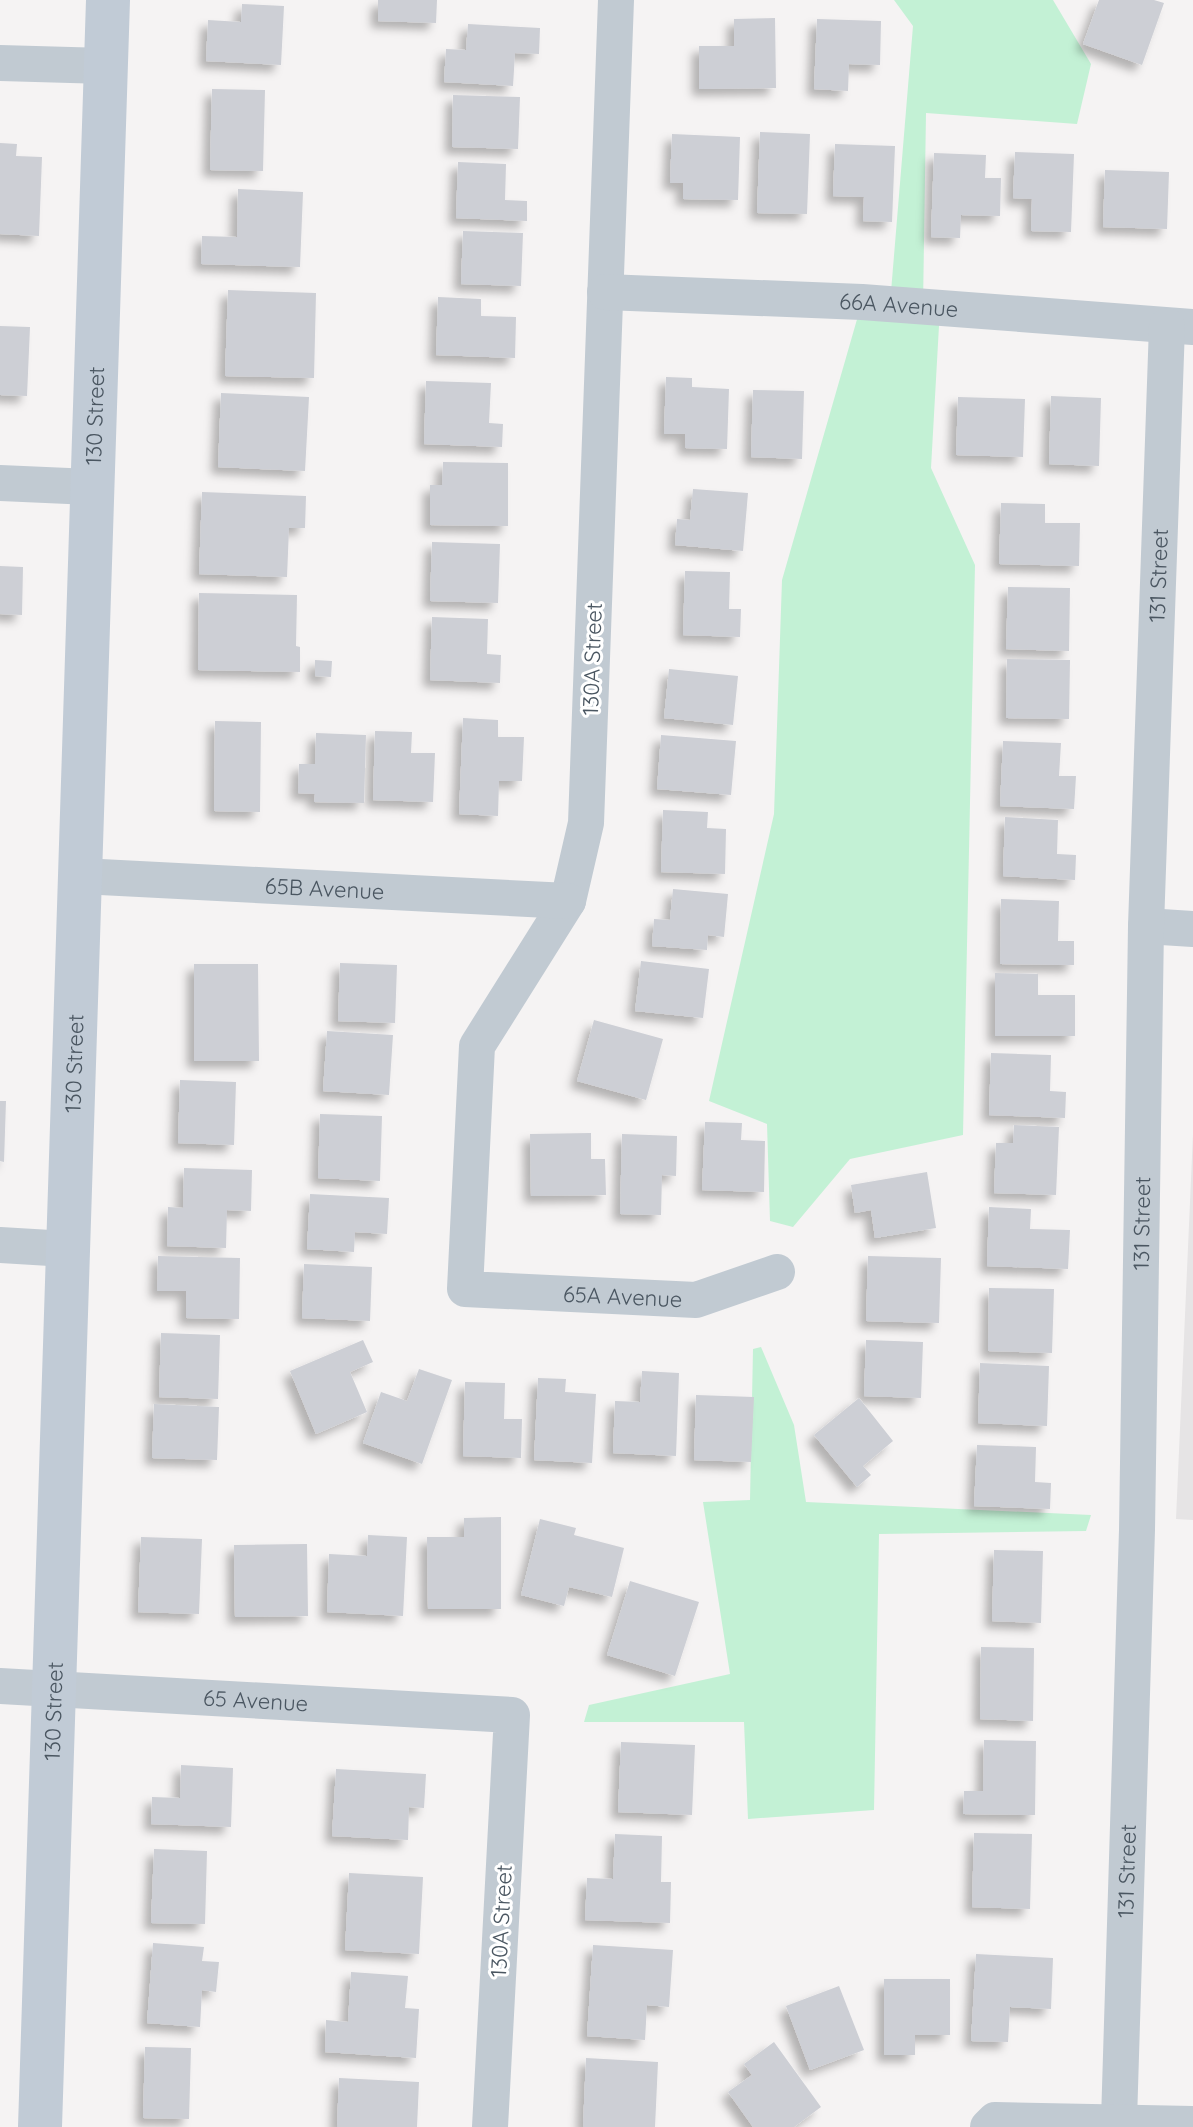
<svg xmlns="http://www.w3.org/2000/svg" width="1193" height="2127" viewBox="0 0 1193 2127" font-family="Quicksand,sans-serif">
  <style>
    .education { fill: #e6e4e5 }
    .green { fill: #c3f1d5 }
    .building { fill: #cdcfd5; filter: url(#shadow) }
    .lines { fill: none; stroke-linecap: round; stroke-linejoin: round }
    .street { stroke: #c1cad2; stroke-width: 36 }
    .secondary { stroke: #c1cbd6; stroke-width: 44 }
    .labels { text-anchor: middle; stroke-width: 6; stroke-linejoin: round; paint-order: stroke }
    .street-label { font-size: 22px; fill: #4a5661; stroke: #fff }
  </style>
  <defs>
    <filter id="shadow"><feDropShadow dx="-7" dy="7" stdDeviation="4" flood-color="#0004"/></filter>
  </defs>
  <rect width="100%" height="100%" fill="#f5f3f3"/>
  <!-- education -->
  <path class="education" d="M1193,1134V1520L1176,1519Z"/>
  <!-- green -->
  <path class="green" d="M894,0H1053L1091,64L1077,124L926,113L923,306L940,308L931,468L975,565L963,1135L850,1159L793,1227L770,1221L767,1124L709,1101L774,814L782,580L862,302L890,304L913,26Z
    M761,1347L794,1425L806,1502L1091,1515L1086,1531L879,1534L874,1810L748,1819L744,1722H584L589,1705L730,1674L703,1502L750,1500L753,1349Z"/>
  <!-- building -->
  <path class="building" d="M378,0H437L436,23L378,21Z
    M1099,0H1154L1164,3L1142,65L1083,44Z
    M242,4L284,6L281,65L206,61L208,20L241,22Z
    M775,18L776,88L699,89V46H734V19Z
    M817,19L881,21L880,65L849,64L848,91L814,89Z
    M468,24L540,28L539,54L515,53L513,86L444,82L446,49L466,50Z
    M212,89L265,90L263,171L210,170Z
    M453,95L520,97L518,149L452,147Z
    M760,132L810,134L807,214L757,213Z
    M672,134L740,137L738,200L683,199V183H670Z
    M0,143L17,144L16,156L42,157L39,236L0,234Z
    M835,144L895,146L892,222L863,221L864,197L833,196Z
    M1015,152L1074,154L1071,232L1031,231L1032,199L1013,198Z
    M934,153L986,155L985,178H1001L1000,216L961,215L960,238L931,237Z
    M458,162L506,164L505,200L527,201V221L456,218Z
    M1105,170L1169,172L1167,229L1103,227Z
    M238,189L303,192L300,267L201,264L202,236L237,237Z
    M463,231L523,233L521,286L461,284Z
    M228,290L316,293L314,378L225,376Z
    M438,297L481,299V316L516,317L515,358L436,355Z
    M0,326L30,327L27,396L0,395Z
    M666,377L692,378V387L729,389L727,449L685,448V434H664Z
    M426,381L491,383L489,423L503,424L502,447L424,444Z
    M753,390L804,391L802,459L751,457Z
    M221,393L309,397L305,471L218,467Z
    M1051,396L1101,398L1099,466L1049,464Z
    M958,397L1025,399L1023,457L956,455Z
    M443,462L508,463V526L430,525V485H442Z
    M693,489L748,493L743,551L675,545L677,519L690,520Z
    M202,492L306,496L305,528H289L287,577L199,574Z
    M1001,503L1045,504V523H1080L1079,566L999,564Z
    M432,542L500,544L498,603L430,601Z
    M0,566L23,567L22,615L0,614Z
    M685,571L730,572L729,609H741L740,637L683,635Z
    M1008,587L1070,588L1069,651L1006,649Z
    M199,593L297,595L296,646L300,647V672L198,670Z
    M432,617L488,619L487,654L501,655L500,683L430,680Z
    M1007,659L1070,660L1069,719L1006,718Z
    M315,660L332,661L331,677L315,676Z
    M669,669L738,676L733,725L664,718Z
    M463,718L498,720V737H524L522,781H499L498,816L459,814Z
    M215,721L261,722L260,812L214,811Z
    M375,731L412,732L411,753H435L433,802L373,800Z
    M316,733L366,735L364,803L314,802L315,794L298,793L299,764H315Z
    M661,735L736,741L731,795L657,789Z
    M1003,741L1061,743L1059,776H1076L1074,809L1000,806Z
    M663,810L708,812L707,828L726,829L725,874L661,872Z
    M1005,817L1058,820L1057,854L1076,855L1075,880L1003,876Z
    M673,889L728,894L724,937L708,935L707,950L652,946L654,919L670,920Z
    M1001,899L1059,901L1058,941H1074V965L1000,964Z
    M641,961L709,969L703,1018L635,1011Z
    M340,963L397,965L395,1023L338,1021Z
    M194,964H258L259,1061H194Z
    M995,973L1038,974V995H1075V1036H995Z
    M594,1020L663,1039L646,1100L577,1081Z
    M327,1031L393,1035L389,1095L323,1091Z
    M991,1053L1051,1055L1050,1091L1066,1092L1065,1118L989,1115Z
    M180,1080L236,1082L234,1145L178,1143Z
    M0,1101H6L4,1162L0,1161Z
    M320,1114L382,1116L380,1181L318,1178Z
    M705,1122L742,1123L741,1140L765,1141L764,1192L702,1190Z
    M1014,1125L1059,1127L1056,1195L994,1193L996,1143H1013Z
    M591,1133V1159H605L606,1195L531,1196L530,1134Z
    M622,1134L677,1136L676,1176L662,1175L661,1215L620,1214Z
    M184,1168L252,1170L251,1211L227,1210L226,1248L167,1246L168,1207L183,1208Z
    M927,1172L936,1228L875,1238L871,1210L855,1213L851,1185Z
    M310,1194L389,1198L387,1234L355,1232L354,1252L307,1249Z
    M989,1207L1031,1209L1030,1229L1070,1230L1068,1269L987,1266Z
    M158,1256L240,1258L239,1319L186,1318V1291H157Z
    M868,1256L941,1258L939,1323L866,1321Z
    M304,1264L372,1267L370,1321L302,1318Z
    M989,1288L1054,1289L1052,1353L988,1351Z
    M161,1333L220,1335L218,1399L159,1397Z
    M363,1340L373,1362L350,1372L367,1412L316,1434L290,1371Z
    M866,1340L923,1342L921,1398L864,1396Z
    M980,1363L1049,1366L1047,1426L978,1423Z
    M419,1369L452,1380L422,1464L363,1443L381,1392L407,1401Z
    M642,1371L679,1373L676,1456L613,1453L615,1401L640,1402Z
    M538,1378L566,1379L565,1392L596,1394L592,1463L534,1460Z
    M465,1382L505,1383L504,1419H522L521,1458L463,1456Z
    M696,1395L754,1397L751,1462L694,1460Z
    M859,1398L893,1441L863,1466L871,1475L857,1487L814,1435Z
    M154,1404L219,1407L217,1460L152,1458Z
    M977,1445L1036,1447L1035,1482L1051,1483L1050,1509L974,1506Z
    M501,1517V1609H428L427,1537H464V1518Z
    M540,1519L576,1528L574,1535L624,1548L612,1597L569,1587L564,1606L521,1595Z
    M368,1535L407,1537L403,1616L327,1612L329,1554L367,1556Z
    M141,1537L202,1539L199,1614L138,1612Z
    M307,1544L308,1616L235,1617L234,1545Z
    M994,1550L1043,1551L1041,1623L992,1621Z
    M630,1581L699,1602L675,1676L607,1655Z
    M981,1647L1034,1648L1033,1721L980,1719Z
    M984,1740L1036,1741L1035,1815L963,1814L964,1791H983Z
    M621,1742L695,1745L692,1815L618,1812Z
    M181,1765L233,1768L231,1827L151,1824L152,1797L180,1798Z
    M336,1769L426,1774L424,1808L409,1807L408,1840L332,1836Z
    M974,1833L1032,1834L1030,1909L972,1907Z
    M615,1834L662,1836L661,1882H671L670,1923L585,1920L587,1878L613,1879Z
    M154,1849L207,1851L205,1924L151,1923Z
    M349,1873L423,1877L419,1954L345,1950Z
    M153,1943L204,1947L202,1961L219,1962L216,1992L202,1990L200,2027L147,2023Z
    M593,1945L673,1950L669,2007L647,2005L645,2040L587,2036Z
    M976,1954L1053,1958L1051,2009L1010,2007L1008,2042L971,2041Z
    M351,1972L408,1976L405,2008L419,2009L416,2058L325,2052L326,2020L348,2022Z
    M884,1979H950V2035H915V2055H884Z
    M839,1986L864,2050L810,2070L786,2006Z
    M774,2042L821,2107L794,2127H753L728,2092L752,2075L744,2064Z
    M145,2047L191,2048L189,2119L143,2118Z
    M586,2058L658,2062L655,2127H583Z
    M339,2078L419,2082L417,2127H337Z"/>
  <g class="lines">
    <!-- street -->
    <g class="street">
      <path id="s1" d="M616,0L586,823L568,901L477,1046L465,1289L696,1300L777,1272"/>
      <path d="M0,63L106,66"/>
      <path id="s2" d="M605,292L862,302L1193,327"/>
      <path d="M0,483L91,487"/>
      <path id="s3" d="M81,876L568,901"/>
      <path d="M1146,926L1193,929"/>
      <path d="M0,1245L67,1249"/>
      <path id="s4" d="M0,1686L512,1715L490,2127"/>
      <path id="s5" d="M1119,2121L1137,1530L1146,926L1167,326"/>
      <path d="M988,2127L995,2120L1193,2124"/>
    </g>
    <!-- secondary -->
    <path class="secondary" id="s6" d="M40,2127L108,0"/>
  </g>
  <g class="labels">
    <!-- street labels -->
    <g class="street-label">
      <text dy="8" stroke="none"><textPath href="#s2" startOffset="294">66A Avenue</textPath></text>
      <text dy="8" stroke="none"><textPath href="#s6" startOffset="1712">130 Street</textPath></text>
      <text dy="8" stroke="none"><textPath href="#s5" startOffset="1546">131 Street</textPath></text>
      <text transform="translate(592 659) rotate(-88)" y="8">130A Street</text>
      <text dy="8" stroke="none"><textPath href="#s3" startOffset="244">65B Avenue</textPath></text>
      <text dy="8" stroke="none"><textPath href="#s6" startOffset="1064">130 Street</textPath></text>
      <text dy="8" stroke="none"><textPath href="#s5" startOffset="898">131 Street</textPath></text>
      <text dy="8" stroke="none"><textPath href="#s1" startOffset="1476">65A Avenue</textPath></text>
      <text dy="8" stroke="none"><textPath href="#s4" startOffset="256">65 Avenue</textPath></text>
      <text dy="8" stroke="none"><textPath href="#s6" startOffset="416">130 Street</textPath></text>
      <text dy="8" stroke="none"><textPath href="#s5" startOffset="250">131 Street</textPath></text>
      <text transform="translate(501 1921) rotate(-87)" y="8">130A Street</text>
    </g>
  </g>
</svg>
